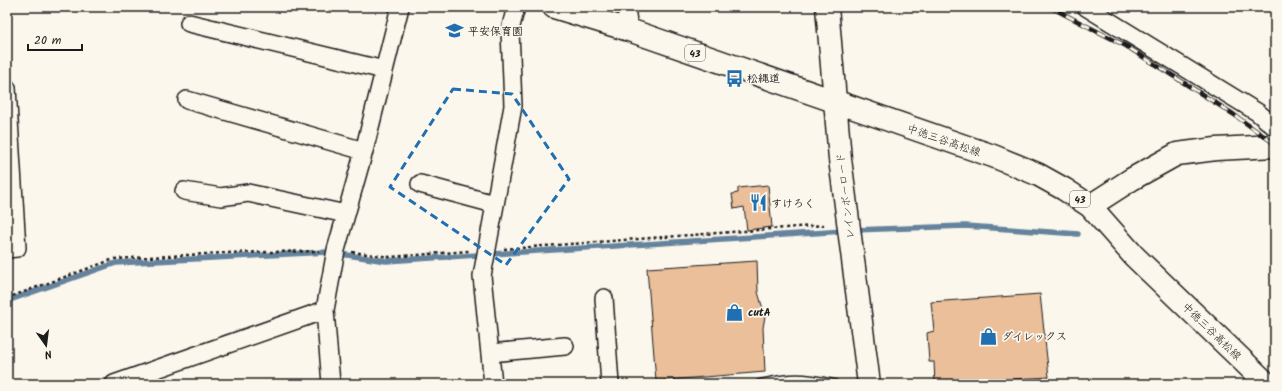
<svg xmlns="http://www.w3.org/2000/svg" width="1282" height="391" viewBox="0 0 1282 391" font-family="Kalam,'Klee One',sans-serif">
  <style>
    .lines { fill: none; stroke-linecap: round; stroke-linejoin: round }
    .stream { stroke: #65839c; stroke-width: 5.5 }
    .building { fill: #eabf9a; stroke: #1c1c1c }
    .lane-casing { stroke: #1c1c1c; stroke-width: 11 }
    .street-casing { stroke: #1c1c1c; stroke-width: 20 }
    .secondary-casing { stroke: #1c1c1c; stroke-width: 25 }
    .primary-casing { stroke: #1c1c1c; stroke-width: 25 }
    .path { stroke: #1c1c1c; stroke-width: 2.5; stroke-dasharray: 3 3; stroke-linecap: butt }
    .lane { stroke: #fbf7ec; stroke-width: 8 }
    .street { stroke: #fbf7ec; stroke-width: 17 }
    .secondary { stroke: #fbf7ec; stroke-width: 22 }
    .primary { stroke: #fbf7ec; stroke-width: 22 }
    .rail-casing { stroke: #1c1c1c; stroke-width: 4.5 }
    .rail { stroke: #fbf7ec; stroke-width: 3; stroke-dasharray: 9; stroke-linecap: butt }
    .marked { fill: none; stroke: #1f6fb2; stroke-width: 3; stroke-dasharray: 8 5; stroke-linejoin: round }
    .labels { text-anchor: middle; stroke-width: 3.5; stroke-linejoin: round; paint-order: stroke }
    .shield { fill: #fbf7ec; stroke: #5f5e5a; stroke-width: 1 }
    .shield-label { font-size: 10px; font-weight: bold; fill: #1c1c1c }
    .poi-label { font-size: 11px; font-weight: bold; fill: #1c1c1c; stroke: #fbf7ec; text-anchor: start }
    .street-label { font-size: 11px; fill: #1c1c1c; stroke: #fbf7ec }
  </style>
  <rect width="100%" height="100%" fill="#fbf7ec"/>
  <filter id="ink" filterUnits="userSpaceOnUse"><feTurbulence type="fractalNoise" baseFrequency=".025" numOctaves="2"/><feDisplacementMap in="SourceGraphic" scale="8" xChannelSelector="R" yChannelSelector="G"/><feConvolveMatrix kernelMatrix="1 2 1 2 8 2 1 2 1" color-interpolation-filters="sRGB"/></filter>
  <g filter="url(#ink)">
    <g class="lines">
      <!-- stream -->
      <path class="stream" d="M853,230L965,226L1078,234
        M7,301L116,263L328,252L386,261L844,231"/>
    </g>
    <!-- building -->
    <path class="building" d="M768,185L772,227L747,230L744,207L734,209L732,194L738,193V188Z
      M757,261L758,292L765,316L763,328L765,372L656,381L647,268Z
      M1040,294L1049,377L935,384L934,362H929L927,333L934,331L931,302Z"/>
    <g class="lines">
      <defs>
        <path id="lane" d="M760,384C792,377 802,377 834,384"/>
        <path id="street" d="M626,7L629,30
          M1086,7L1257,112L1275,127
          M189,23L384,70
          M7,88L17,248L7,249
          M187,100L364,151
          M420,184L494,204
          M184,191L221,197L248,193L346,214
          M604,298L610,384
          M490,353L565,346
          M114,384L325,310
          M331,384L325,310L336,250L364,151L400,7
          M493,384L482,276L513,106L510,30L516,7"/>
        <path id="secondary" d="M827,7L840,159L869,384
          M1090,206L1132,179L1177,154L1216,149L1275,146"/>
        <path id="primary" d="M554,7L629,30L993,156L1037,174L1064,189L1090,206L1134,256L1267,384"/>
      </defs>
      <!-- lane casing -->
      <use href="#lane" class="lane-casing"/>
      <!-- street casing -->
      <use href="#street" class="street-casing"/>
      <!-- secondary casing -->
      <use href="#secondary" class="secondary-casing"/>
      <!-- primary casing -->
      <use href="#primary" class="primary-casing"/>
      <!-- path -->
      <path class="path" d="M504,249L825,225
        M352,252L390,257L469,251
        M7,298L114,259L224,253L320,251"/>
      <!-- lane -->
      <use href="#lane" class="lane"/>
      <!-- street -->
      <use href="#street" class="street"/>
      <!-- secondary -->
      <use href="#secondary" class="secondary"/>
      <!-- primary -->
      <use href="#primary" class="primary"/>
      <defs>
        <path id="rail" d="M1050,7L1126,46L1233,114L1275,144"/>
      </defs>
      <!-- rail casing -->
      <use href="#rail" class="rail-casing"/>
      <!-- rail -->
      <use href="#rail" class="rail"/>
    </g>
  </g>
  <!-- marked area -->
  <path class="marked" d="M453,89L512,94L569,179L506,265L390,187Z"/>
  <!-- icons -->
  <defs>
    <symbol id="school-bare" viewBox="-9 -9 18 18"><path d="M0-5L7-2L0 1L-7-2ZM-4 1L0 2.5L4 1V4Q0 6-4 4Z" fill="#1f6fb2" stroke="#fbf7ec" stroke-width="2.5" paint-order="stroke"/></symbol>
    <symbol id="bus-bare" viewBox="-9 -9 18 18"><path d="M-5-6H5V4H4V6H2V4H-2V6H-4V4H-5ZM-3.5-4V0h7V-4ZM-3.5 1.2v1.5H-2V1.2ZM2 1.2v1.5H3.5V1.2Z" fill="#1f6fb2" stroke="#fbf7ec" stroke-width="2.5" paint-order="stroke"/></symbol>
    <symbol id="restaurant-bare" viewBox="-9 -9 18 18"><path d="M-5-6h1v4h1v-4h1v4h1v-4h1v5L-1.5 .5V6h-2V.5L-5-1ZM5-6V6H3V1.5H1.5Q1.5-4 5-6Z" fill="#1f6fb2" stroke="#fbf7ec" stroke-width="2.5" paint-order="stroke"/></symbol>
    <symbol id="shop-bare" viewBox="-9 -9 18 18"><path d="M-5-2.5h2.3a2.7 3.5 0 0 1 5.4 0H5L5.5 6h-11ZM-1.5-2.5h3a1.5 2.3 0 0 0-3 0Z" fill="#1f6fb2" stroke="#fbf7ec" stroke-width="2.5" paint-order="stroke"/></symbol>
  </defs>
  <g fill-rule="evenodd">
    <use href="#school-bare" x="442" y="18" width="25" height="25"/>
    <use href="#bus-bare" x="722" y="66" width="25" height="25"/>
    <use href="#restaurant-bare" x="746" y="190" width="25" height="25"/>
    <use href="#shop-bare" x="722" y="300" width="25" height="25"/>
    <use href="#shop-bare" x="976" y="324" width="25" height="25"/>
  </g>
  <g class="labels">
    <!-- shield labels -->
    <g class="shield">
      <rect x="685" y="45" width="20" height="16" rx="3"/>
      <rect x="1070" y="191" width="20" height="16" rx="3"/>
    </g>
    <g class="shield-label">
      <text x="695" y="57">43</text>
      <text x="1080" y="203">43</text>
    </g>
    <!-- poi labels -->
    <g class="poi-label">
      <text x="468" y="35">平安保育園</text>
      <text x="747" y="82">松縄道</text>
      <text x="771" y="207">すけろく</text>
      <text x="748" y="316">cutA</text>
      <text x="1002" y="340">ダイレックス</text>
    </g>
    <!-- street labels -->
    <g class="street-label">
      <text transform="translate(944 140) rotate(19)" y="4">中徳三谷高松線</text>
      <text transform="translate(845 196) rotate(-97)" y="4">レインボーロード</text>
      <text transform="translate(1212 331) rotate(44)" y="4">中徳三谷高松線</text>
    </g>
  </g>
  <!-- margin -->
  <rect width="1282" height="391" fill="none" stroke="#fbf7ec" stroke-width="24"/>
  <rect x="12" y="12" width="1258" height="367" fill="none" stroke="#1c1c1c" stroke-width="1.5" filter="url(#ink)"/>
  <!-- north arrow -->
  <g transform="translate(46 345) rotate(166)" stroke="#fbf7ec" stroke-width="3" paint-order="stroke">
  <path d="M0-3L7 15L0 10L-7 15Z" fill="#1c1c1c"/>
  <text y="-6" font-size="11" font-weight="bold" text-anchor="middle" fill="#1c1c1c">N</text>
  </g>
  <!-- scale -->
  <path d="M28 44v6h54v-6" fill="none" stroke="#1c1c1c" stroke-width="2"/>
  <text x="34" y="44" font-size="12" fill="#1c1c1c" stroke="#fbf7ec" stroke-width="3" paint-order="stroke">20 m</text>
</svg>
